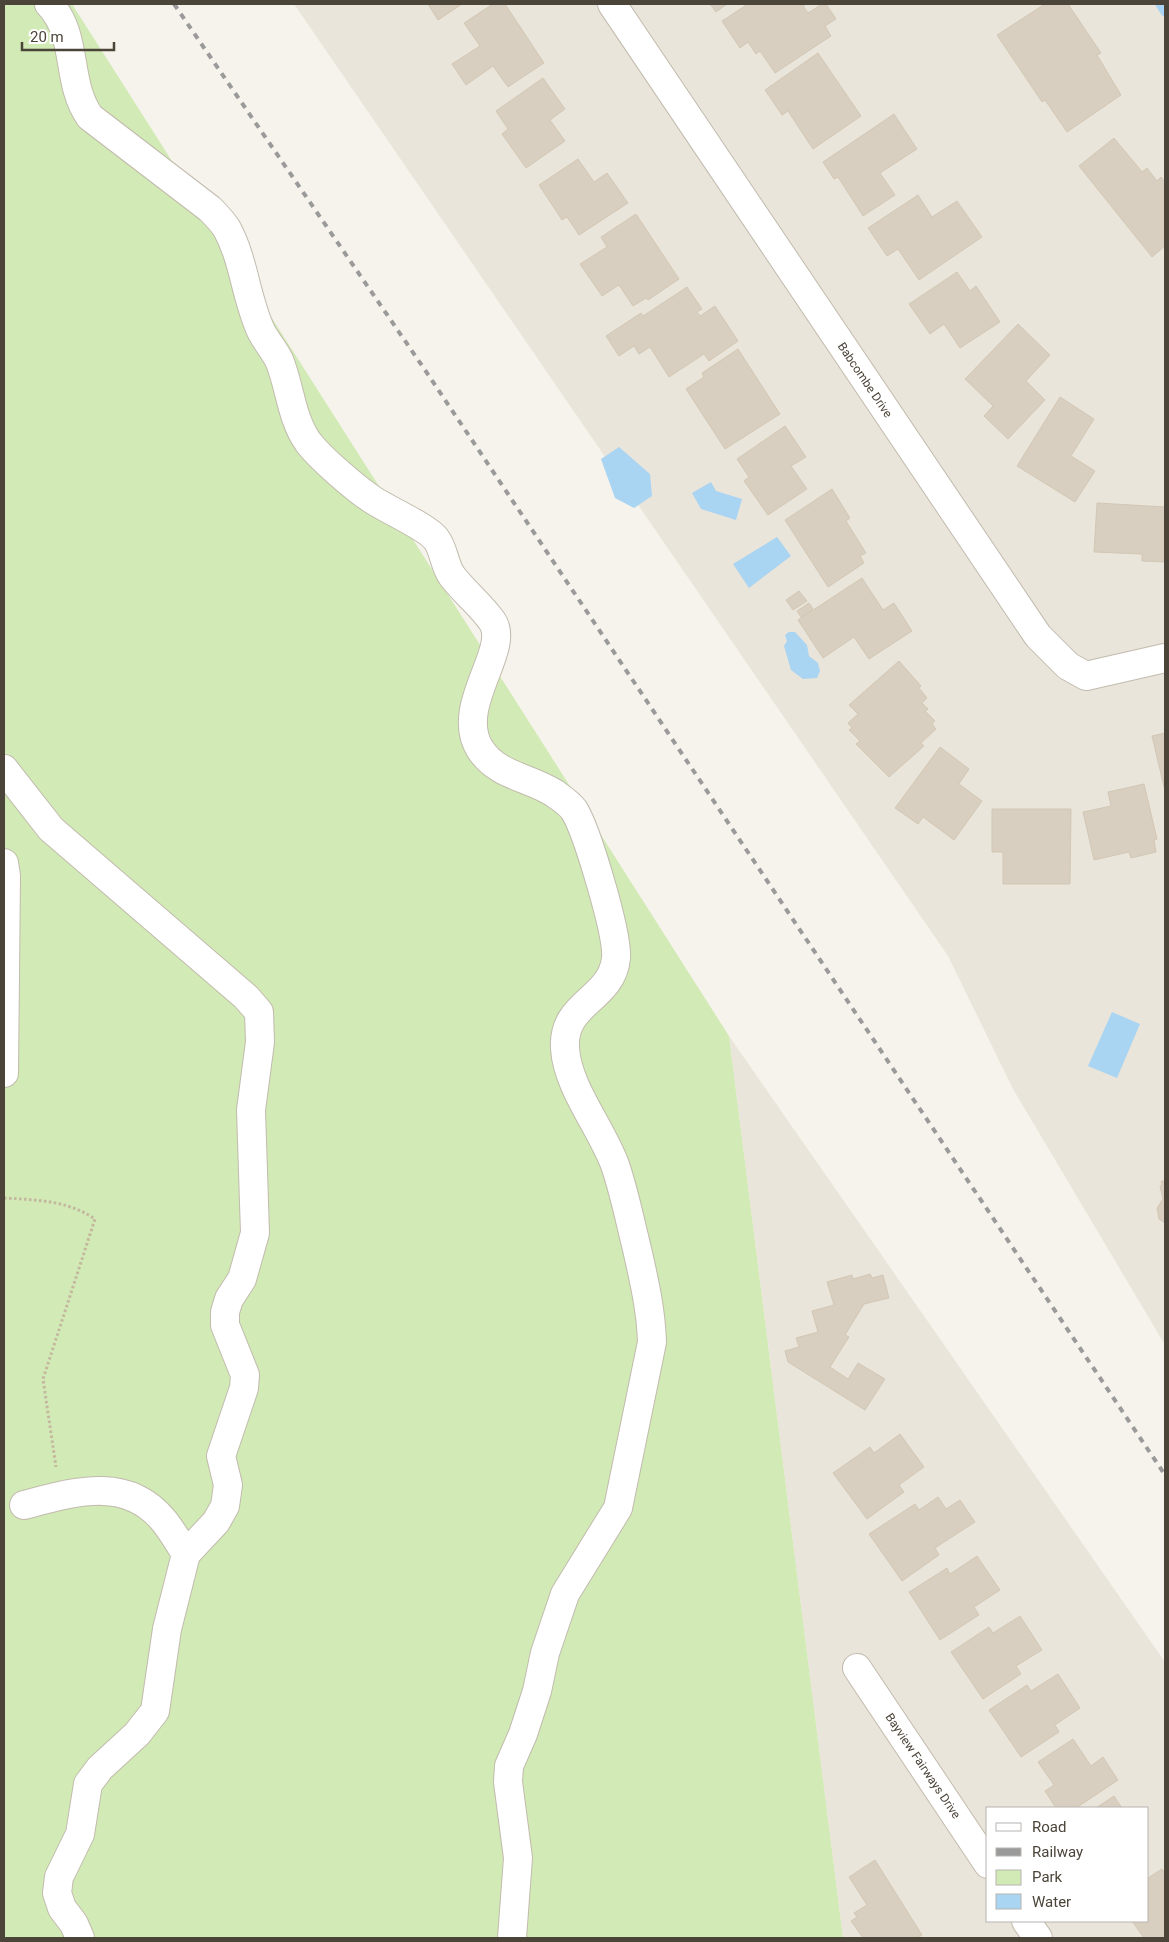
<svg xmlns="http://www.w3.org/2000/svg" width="1169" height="1942" viewBox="0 0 1169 1942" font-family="Roboto,sans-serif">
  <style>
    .residential { fill: #eae5da; fill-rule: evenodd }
    .green { fill: #d2eab5 }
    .water { fill: #a9d4f2 }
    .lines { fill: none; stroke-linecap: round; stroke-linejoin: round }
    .stream { stroke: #a9d4f2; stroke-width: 9 }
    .building { fill: #d8cfc1; stroke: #d3c7b4 }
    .minor-casing { stroke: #c2bbae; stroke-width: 30 }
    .path { stroke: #c4b79f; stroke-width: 3; stroke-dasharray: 2.5 2.5; stroke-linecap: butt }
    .minor { stroke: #fff; stroke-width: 28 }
    .rail { stroke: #9a9a9a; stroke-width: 4; stroke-dasharray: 6 6; stroke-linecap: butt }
    .labels { text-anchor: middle; stroke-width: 4; stroke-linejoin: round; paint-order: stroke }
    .street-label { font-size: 12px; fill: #4b4439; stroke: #fff }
  </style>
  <rect width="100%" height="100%" fill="#f6f3ec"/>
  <!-- residential -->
  <path class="residential" d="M294,4H1165V1345L1013,1089L948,956Z
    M729,1036L1165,1662V1938H843ZM988,1808H1148V1921H988Z"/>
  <!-- green -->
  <path class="green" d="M4,4H72L729,1036L843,1938H4Z"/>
  <!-- water -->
  <path class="water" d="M619,447L650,474L652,496L634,508L615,498L601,459Z
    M711,482L716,491L742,499L736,520L701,509L692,493Z
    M777,537L791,556L749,588L733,564Z
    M789,632H795L807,645L809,656L818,663L820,671L817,678L803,679L791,670L784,646L787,641L785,635Z
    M1112,1012L1140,1024L1117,1078L1088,1066Z"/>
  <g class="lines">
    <!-- stream -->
    <path class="stream" d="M1160,4L1165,12"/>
  </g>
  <!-- building -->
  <path class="building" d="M428,4H462L438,20Z
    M493,4H505L544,63L508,87L493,66L466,85L452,64L480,46L464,23Z
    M710,4H727L716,12Z
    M748,4H806L803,6L808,13L822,4H826L836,19L825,26L831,36L775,73L760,51L756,54L748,42L740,48L722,21Z
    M1045,4H1068L1101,53L1097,55L1121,95L1067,132L1045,100L1042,102L997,35Z
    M818,53L861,116L813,149L788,111L782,115L765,90Z
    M543,78L565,109L550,120L565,141L526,168L502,134L508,129L496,111Z
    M894,114L917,149L880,173L895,195L863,216L838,177L834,179L823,162Z
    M1114,138L1142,172L1147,168L1157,181L1161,177L1165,182V246L1152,257L1079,166Z
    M578,159L594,182L607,173L628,203L579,235L567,217L562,220L539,185Z
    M918,195L932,217L957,201L982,237L919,280L898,249L887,256L868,228Z
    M636,214L679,279L648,300L646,298L633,306L619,285L602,296L580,264L607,247L601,237Z
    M957,272L970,291L976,286L1000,322L960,348L944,324L930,334L909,304Z
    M687,287L702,309L697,312L700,316L715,306L738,341L709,361L704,354L669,377L650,347L639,354L634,346L619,356L606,336L641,313L643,316Z
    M1018,324L1050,355L1026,381L1045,400L1008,439L984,416L993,406L965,379Z
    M738,349L780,414L725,449L686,389L704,377L702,373Z
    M1060,397L1094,419L1071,456L1095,471L1075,502L1017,466Z
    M785,426L806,457L791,466L807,489L768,515L744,481L749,477L737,459Z
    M832,489L850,518L846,521L866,553L860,556L864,563L828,587L785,520Z
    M1097,503L1165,507V562L1142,561V554L1094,552Z
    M862,578L883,610L894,603L912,631L869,659L854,637L823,658L798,620Z
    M799,591L807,601L793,610L786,600Z
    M809,603L813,609L801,617L797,611Z
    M899,661L921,686L919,688L927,698L922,703L928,709L925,711L935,721L932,724L936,729L921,743L924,746L889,777L856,744L860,741L849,730L852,728L848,723L858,714L849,705Z
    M1165,733V791L1152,736Z
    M940,747L969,769L959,784L982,801L954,840L923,817L918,824L895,808Z
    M1144,784L1157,839L1154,840L1156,852L1131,858L1129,852L1094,860L1083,812L1111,806L1108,792Z
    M992,809H1071L1070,884H1003V852H992Z
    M1161,1181H1165V1223L1159,1219L1157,1208L1163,1199L1160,1186L1162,1185Z
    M870,1274L872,1278L883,1275L889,1298L864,1304L845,1335L849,1337L830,1367L848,1379L858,1363L885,1379L865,1410L788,1362L785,1351L799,1347L796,1338L818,1332L812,1311L834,1305L827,1282L852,1275L853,1279Z
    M900,1434L924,1467L899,1485L904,1492L867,1519L833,1473L870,1447L874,1453Z
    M938,1497L946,1509L960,1500L975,1522L935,1548L939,1555L902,1581L869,1534L915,1504L919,1510Z
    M977,1556L1000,1590L974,1607L979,1615L940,1640L909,1592L947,1568L950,1574Z
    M1020,1616L1042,1650L1016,1666L1021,1674L983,1699L951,1652L989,1627L993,1633Z
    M1058,1674L1080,1708L1055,1725L1059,1732L1021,1757L989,1710L1027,1685L1031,1691Z
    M1073,1739L1091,1766L1103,1757L1118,1780L1076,1808H1056L1045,1791L1054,1785L1038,1762Z
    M1114,1796L1122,1808H1096Z
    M875,1860L922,1935L917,1938H863L851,1921L857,1917L854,1913L867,1905L849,1877Z
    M1162,1869L1165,1874V1936L1161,1938H1144L1132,1921H1148V1878Z"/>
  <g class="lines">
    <defs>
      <path id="minor" d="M49,4C79,35 65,82 90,117L210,209C216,215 223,222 227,229C244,260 246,299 261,331C266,341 274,350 279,360C290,386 291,418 308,442C320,458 356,489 373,500C388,510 427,527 436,539C444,549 444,565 452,576C464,592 481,605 492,621C512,649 453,706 480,749C497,776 529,777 554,793C561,798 569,803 574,810C587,831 618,934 616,958C612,1000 562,1002 565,1048C567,1087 601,1127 615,1165C624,1191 630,1221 637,1249C644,1280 651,1310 652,1342L618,1508L565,1594L545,1653L537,1691L523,1734L509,1766L508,1782L518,1858L512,1938
        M612,4L1038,636L1068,666L1086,676L1165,658
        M4,769L51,829L246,997L259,1012L260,1042L251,1110L255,1233L242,1279L229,1299L225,1312V1325L245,1375L244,1388L221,1456L228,1485L225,1506L216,1522L186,1554L167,1629L155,1711L137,1734L100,1768L88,1784L80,1834L59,1877L57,1893L62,1908L74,1924L80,1938
        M4,863L6,876L4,1073
        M24,1505C74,1492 127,1475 164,1521C172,1531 179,1543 186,1554
        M857,1668L988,1864
        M1026,1921L1038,1938"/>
    </defs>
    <!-- minor casing -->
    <use href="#minor" class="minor-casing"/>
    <!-- path -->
    <path class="path" d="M4,1198C36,1200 67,1200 95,1219L43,1379L56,1467"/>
    <!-- minor -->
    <use href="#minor" class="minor"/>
    <!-- rail -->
    <path class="rail" d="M174,4L425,370L1165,1475"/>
  </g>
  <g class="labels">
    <!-- street labels -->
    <g class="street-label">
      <text transform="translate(865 380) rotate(56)" y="4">Babcombe Drive</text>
      <text transform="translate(923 1766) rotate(56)" y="4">Bayview Fairways Drive</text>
    </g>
  </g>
  <!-- border -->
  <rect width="1169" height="1942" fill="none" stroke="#4b4439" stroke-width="10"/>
  <!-- legend -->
  <rect x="986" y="1807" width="162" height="115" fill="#ffffff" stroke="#b7b4b0"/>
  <rect x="996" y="1823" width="25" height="8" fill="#ffffff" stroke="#b7b4b0"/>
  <text x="1032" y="1832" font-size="15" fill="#4b4439">Road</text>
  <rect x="996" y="1848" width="25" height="8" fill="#9a9a9a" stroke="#b7b4b0"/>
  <text x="1032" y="1857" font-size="15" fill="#4b4439">Railway</text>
  <rect x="996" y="1870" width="25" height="15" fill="#d2eab5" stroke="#b7b4b0"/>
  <text x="1032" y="1882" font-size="15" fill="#4b4439">Park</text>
  <rect x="996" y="1894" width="25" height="15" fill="#a9d4f2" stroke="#b7b4b0"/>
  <text x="1032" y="1907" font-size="15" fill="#4b4439">Water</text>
  <!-- scale -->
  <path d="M22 42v8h92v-8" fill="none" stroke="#4b4439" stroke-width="2.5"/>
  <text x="30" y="42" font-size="15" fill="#4b4439" stroke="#ffffff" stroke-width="4" paint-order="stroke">20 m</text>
</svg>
